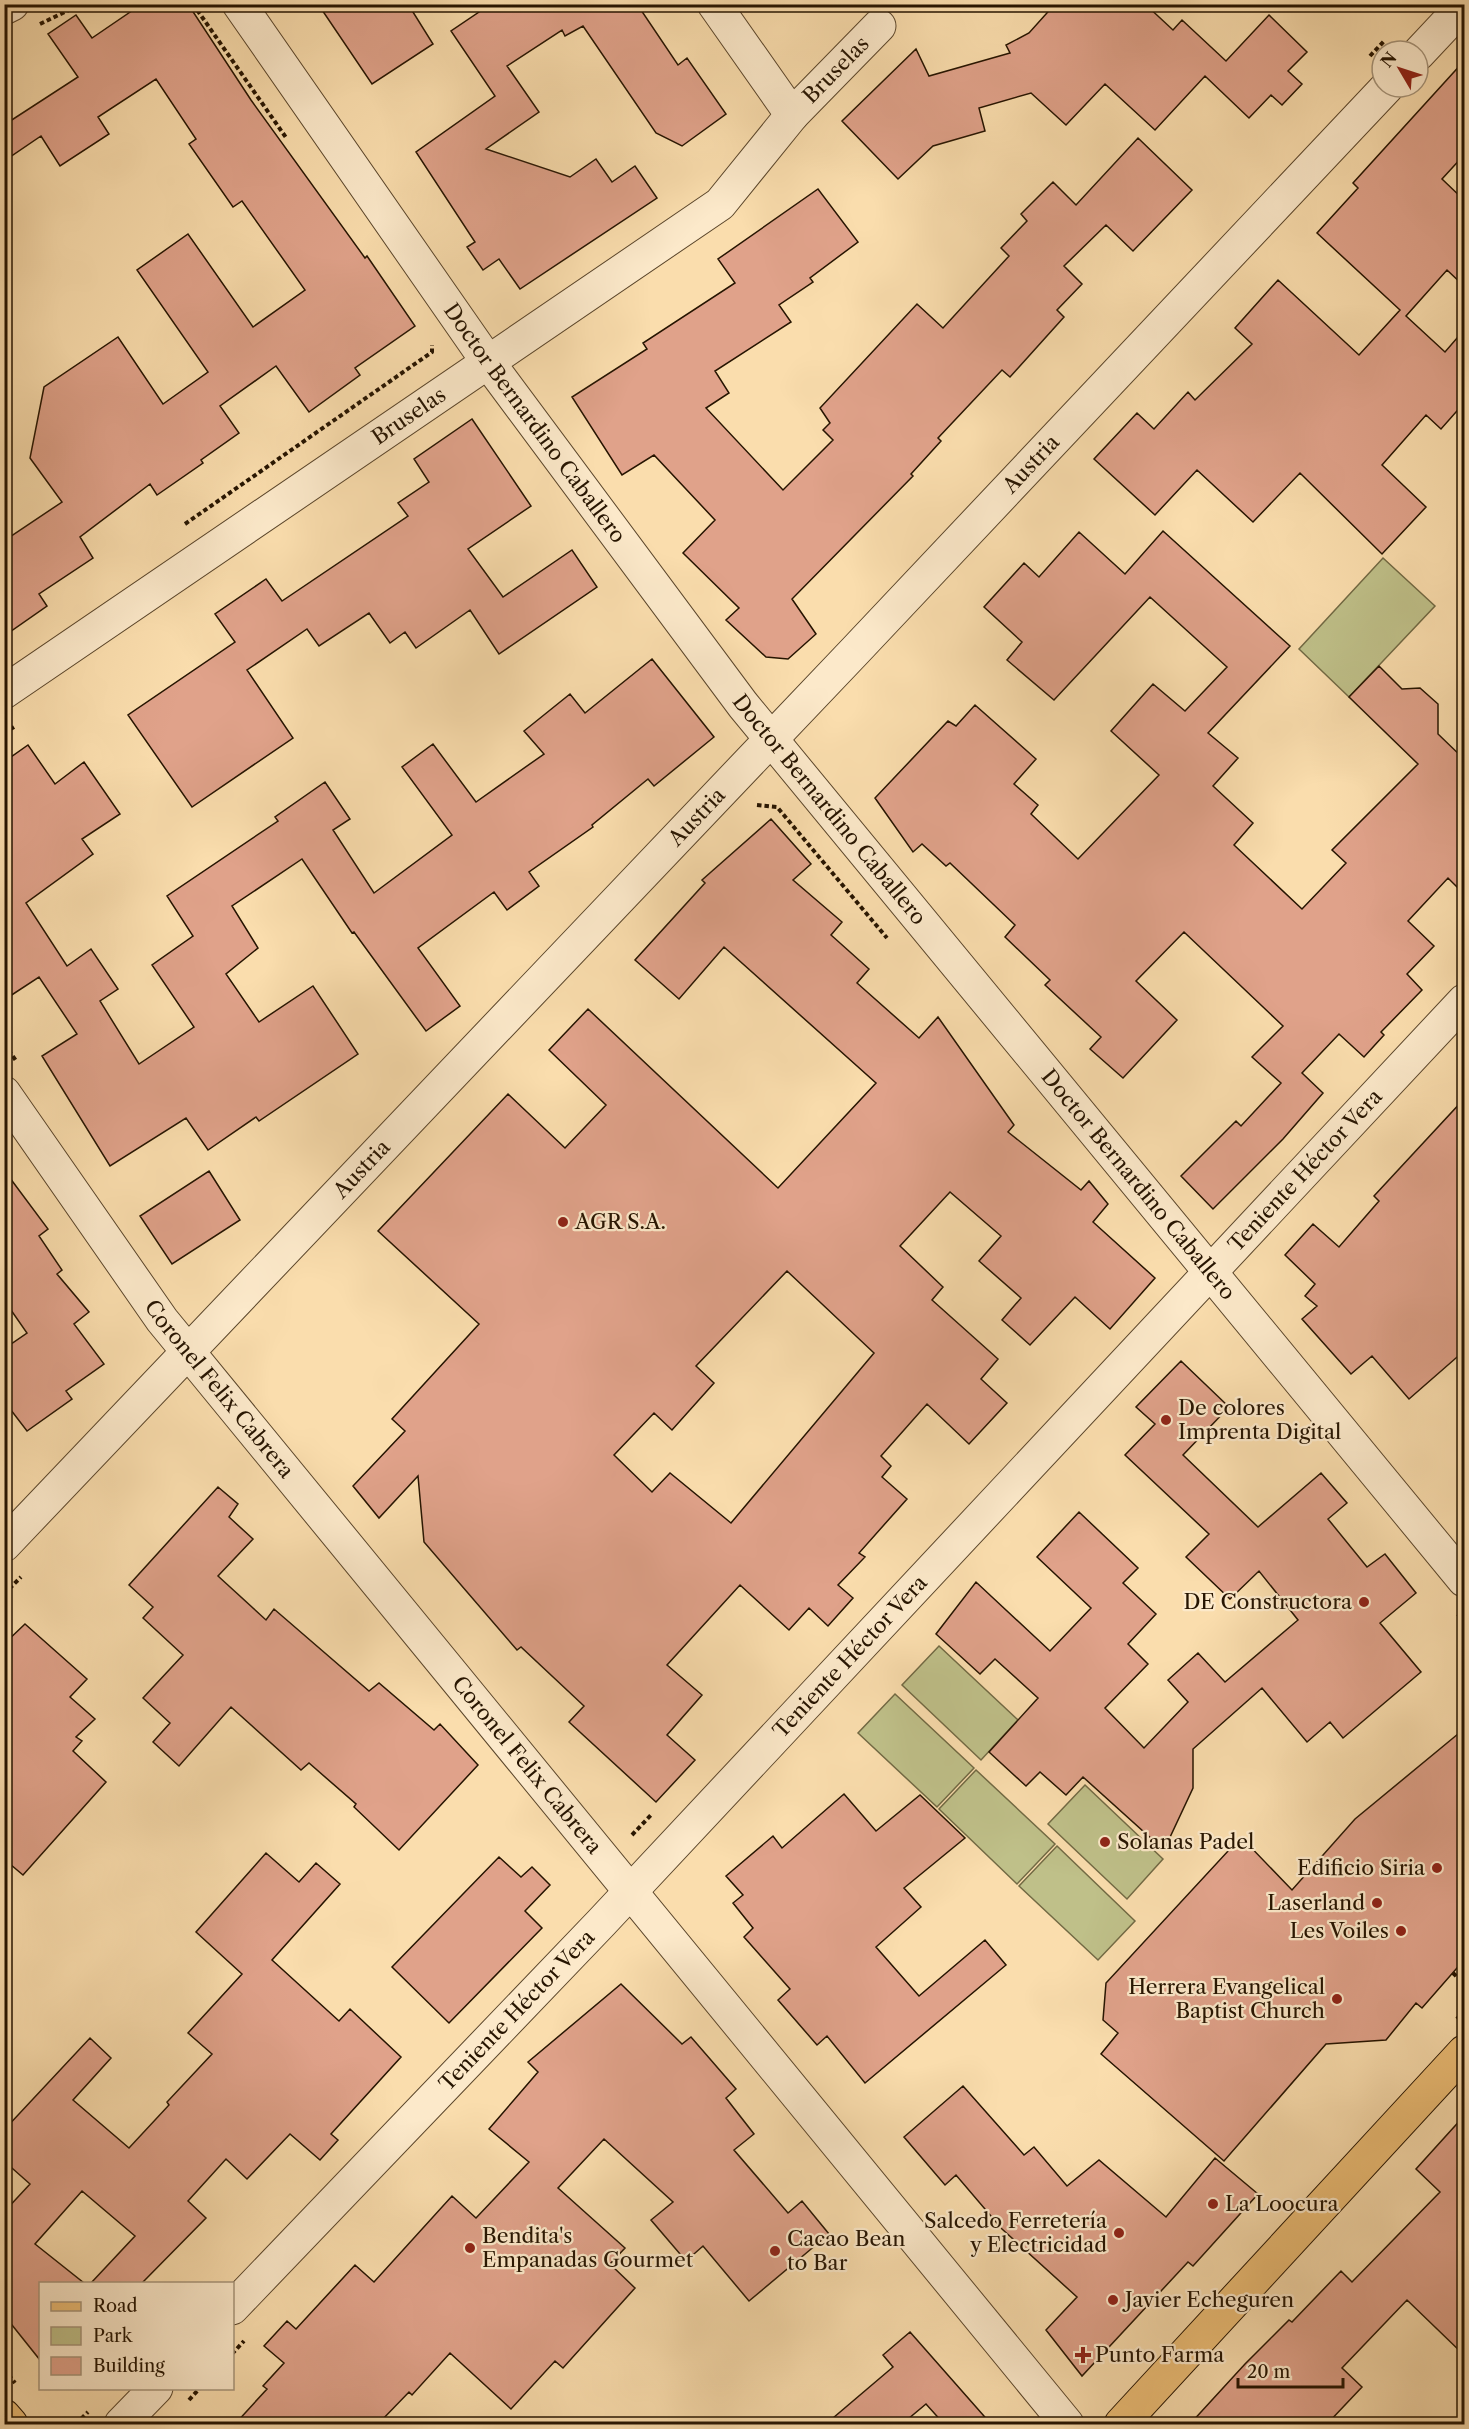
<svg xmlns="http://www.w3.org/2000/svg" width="1469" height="2429" viewBox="0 0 1469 2429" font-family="'Libre Caslon Text',serif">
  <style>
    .green { fill: #bfc089; stroke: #726a44; stroke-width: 1.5 }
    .building { fill: #e0a28a; stroke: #261400; stroke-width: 1.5; fill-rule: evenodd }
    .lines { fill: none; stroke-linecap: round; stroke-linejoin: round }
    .minor-casing { stroke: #5b462b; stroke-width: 35 }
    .major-casing { stroke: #261400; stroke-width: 35 }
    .path { stroke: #261400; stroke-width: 4; stroke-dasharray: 4.5 3; stroke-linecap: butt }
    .minor { stroke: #fce9ca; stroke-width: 33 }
    .major { stroke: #edbe76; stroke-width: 33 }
    .poi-dot { fill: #8f2418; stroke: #fce9ca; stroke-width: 2 }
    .labels { text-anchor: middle; stroke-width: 4.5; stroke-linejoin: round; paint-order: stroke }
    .street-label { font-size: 21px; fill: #261400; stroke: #fce9ca }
    .poi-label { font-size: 21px; fill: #261400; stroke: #fce9ca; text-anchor: start }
  </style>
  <rect width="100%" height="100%" fill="#faddad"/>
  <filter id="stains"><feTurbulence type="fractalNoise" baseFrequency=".00333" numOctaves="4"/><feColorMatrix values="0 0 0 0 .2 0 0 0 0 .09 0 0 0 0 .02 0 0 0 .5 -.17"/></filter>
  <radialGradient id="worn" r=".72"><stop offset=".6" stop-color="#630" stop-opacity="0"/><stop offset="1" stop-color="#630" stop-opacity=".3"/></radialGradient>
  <!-- green -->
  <path class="green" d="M1383,558L1435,606L1349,697L1299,649Z
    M939,1646L1018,1720L981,1760L902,1685Z
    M895,1694L974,1768L937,1807L858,1733Z
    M976,1770L1055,1844L1017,1884L939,1809Z
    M1085,1785L1163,1859L1127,1899L1048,1824Z
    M1057,1846L1135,1921L1098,1960L1019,1886Z"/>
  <!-- building -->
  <path class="building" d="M142,4H188L251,100L365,258L367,256L415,326L355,368L360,375L309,412L276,366L220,406L239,433L201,460L203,463L157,495L150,484L80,537L93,558L39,594L47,606L4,636V541L62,502L30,458L44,387L118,337L163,404L208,372L137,270L188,234L253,327L305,290L242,201L233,207L189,144L196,139L156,79L98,117L109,134L60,166L41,136L4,161V125L78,77L48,34L76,15L92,38Z
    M318,4H408L433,44L372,84Z
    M491,4H637L678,65L687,58L726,114L682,146L656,133L583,26L565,36L562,30L507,66L539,112L486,149L570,177L596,159L612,182L635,166L657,198L520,289L499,259L483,270L467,247L475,242L416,152L495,96L451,31Z
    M1055,4H1145L1173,30L1182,20L1226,61L1269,15L1307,52L1288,71L1302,84L1282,105L1271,95L1249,118L1205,76L1155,130L1105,84L1066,125L1031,93L979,108L985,131L933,146L898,179L842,121L916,49L929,76L1010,53L1006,45L1029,33Z
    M1464,61V155L1442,179L1464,200V286L1447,270L1406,316L1445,352L1464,330V403L1441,429L1426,415L1382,465L1426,507L1382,554L1300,473L1253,522L1197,470L1155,515L1094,459L1137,413L1154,429L1188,392L1195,400L1252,344L1235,328L1278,280L1359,355L1400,310L1317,233L1358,188L1353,183Z
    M1138,138L1192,190L1133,251L1106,225L1064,266L1082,284L1057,310L1064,317L1010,377L1002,370L938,438L941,441L911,474L913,476L792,599L816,634L788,659L766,657L726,620L739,608L683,553L715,520L654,455L622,475L572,397L647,349L643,343L735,283L718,259L818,189L858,242L810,278L813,282L779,305L791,322L715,371L729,393L706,408L783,490L833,440L823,430L830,423L820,408L917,304L943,328L1009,256L1001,248L1027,221L1021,214L1053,182L1076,205Z
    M472,419L531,506L468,549L503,597L572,550L597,587L499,654L470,610L416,648L405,632L390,643L369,613L319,646L307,629L247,670L293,738L192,807L128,715L235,642L215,614L266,579L282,601L408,516L398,503L429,482L414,459Z
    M1163,531L1290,646L1208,733L1238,758L1213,786L1253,823L1234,845L1302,909L1346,863L1332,850L1418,764L1349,697L1379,666L1402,689L1420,688L1438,704V734L1464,759V894L1448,878L1408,921L1434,946L1407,974L1422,990L1381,1032L1384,1035L1364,1057L1339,1034L1302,1073L1323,1093L1283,1139L1213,1209L1181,1176L1236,1121L1241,1126L1281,1083L1252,1057L1283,1026L1184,932L1136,981L1177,1020L1123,1078L1090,1049L1101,1037L1045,985L1050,980L1005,937L1015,925L950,863L946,866L922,844L913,852L875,798L948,721L956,726L975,705L1036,759L1014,784L1038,805L1031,814L1078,859L1159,775L1111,731L1153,684L1185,711L1227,667L1150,597L1054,700L1007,660L1022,642L984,607L1024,563L1039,577L1079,532L1125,574Z
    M652,659L714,737L654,786L648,779L592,825L593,827L529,872L539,886L507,910L494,892L418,948L460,1006L426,1031L354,932L352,933L302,859L232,906L258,948L226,974L259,1022L313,986L358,1054L259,1121L256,1117L208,1150L186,1118L110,1166L42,1056L77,1034L39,977L4,1000V762L28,745L55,784L84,762L120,814L82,839L93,854L26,903L67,966L91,949L118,989L100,1001L139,1064L194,1027L152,965L193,936L167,896L278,821L275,817L325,782L350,819L333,830L374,893L452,835L402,767L433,744L476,802L544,754L524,731L570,694L585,713Z
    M771,819L811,864L793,880L842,922L831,935L869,969L857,983L919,1038L938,1017L1014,1125L1008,1132L1081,1190L1089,1181L1108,1204L1093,1222L1155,1278L1110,1329L1075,1297L1030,1345L1002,1320L1021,1298L979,1261L1001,1236L950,1192L900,1246L943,1287L932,1300L998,1359L981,1379L1007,1403L969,1444L927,1404L881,1456L891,1466L882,1477L907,1499L859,1553L865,1557L838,1585L853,1598L828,1626L809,1608L789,1630L740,1585L667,1665L702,1695L667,1735L695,1760L656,1802L569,1722L584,1706L521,1647L517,1650L424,1542L418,1476L379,1518L353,1486L405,1431L392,1419L479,1324L378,1231L508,1094L565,1148L606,1105L549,1050L588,1009L778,1188L876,1083L724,947L679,999L635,960L705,883L702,880ZM787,1271L874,1353L731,1523L670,1473L652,1492L614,1455L654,1413L672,1430L714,1383L696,1366Z
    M1464,1099V1351L1409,1399L1372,1356L1351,1374L1302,1319L1317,1306L1305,1296L1315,1284L1285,1255L1313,1224L1339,1247L1379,1201L1374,1196Z
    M4,1170L48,1229L39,1236L62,1270L57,1274L89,1312L74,1324L104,1364L66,1391L72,1399L27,1431L4,1401V1349L27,1333L4,1300Z
    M209,1171L240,1220L172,1264L140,1216Z
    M1181,1361L1229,1407L1183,1455L1258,1527L1321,1473L1347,1503L1328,1519L1367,1567L1385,1554L1416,1593L1380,1623L1421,1672L1343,1738L1330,1722L1307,1742L1262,1688L1193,1749V1788L1164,1850L1083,1777L1066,1795L1040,1772L1026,1786L989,1752L1038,1698L995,1659L980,1674L936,1634L976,1582L1050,1651L1091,1608L1037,1557L1079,1512L1138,1568L1123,1583L1156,1614L1128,1644L1148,1664L1105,1708L1144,1748L1188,1702L1168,1680L1198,1653L1225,1682L1298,1620L1259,1571L1230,1599L1186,1557L1209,1534L1125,1455L1155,1424L1136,1407Z
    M218,1487L238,1504L229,1517L253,1539L218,1576L266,1620L274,1609L369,1691L379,1683L434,1730L440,1724L478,1765L399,1850L354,1807L356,1804L309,1763L301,1770L231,1707L179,1766L153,1742L170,1723L143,1698L183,1655L143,1618L153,1607L129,1585Z
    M25,1624L87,1679L70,1697L95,1719L76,1737L82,1741L73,1751L106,1782L23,1875L4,1859V1644Z
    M1464,1729V1960L1422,2008L1416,2003L1386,2040L1326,2044L1224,2161L1101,2054L1118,2033L1103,2020L1106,1983L1241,1837L1292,1890L1355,1819Z
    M844,1794L876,1831L920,1795L965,1838L904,1888L921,1907L876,1947L919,1996L985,1940L1006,1965L865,2083L827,2036L817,2045L778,2000L790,1989L744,1937L753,1928L733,1903L743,1895L726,1876L773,1836L782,1848Z
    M266,1853L299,1882L316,1863L340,1884L272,1960L339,2021L350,2009L401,2057L331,2134L338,2140L320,2160L290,2134L247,2179L226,2159L188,2201L206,2218L142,2283H91L135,2236L82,2191L35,2244L84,2283H40V2360L4,2315V2212L30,2184L4,2161V2130L90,2038L111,2058L73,2100L129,2148L169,2105L167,2102L212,2054L188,2033L242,1974L196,1932Z
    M499,1857L521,1877L532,1867L550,1885L525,1911L542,1928L449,2023L392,1967Z
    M621,1984L682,2044L691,2037L736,2089L726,2098L754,2134L734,2150L788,2213L802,2201L829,2234L749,2301L703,2246L686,2261L651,2220L673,2202L604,2139L558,2188L625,2248L610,2264L635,2288L563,2368L555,2361L511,2409L450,2353L412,2395L409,2392L378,2424H235L267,2389L263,2386L284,2363L264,2346L287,2321L296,2329L355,2265L374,2282L452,2196L476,2218L529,2162L489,2129L538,2072L528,2062Z
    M963,2086L1024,2155L1034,2147L1067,2186L1099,2160L1166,2217L1215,2158L1258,2194L1193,2266L1188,2262L1082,2376L1046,2330L1077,2297L1002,2229L956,2175L945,2185L904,2137Z
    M1464,2116V2355L1407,2300L1342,2368L1362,2387L1327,2424H1190L1245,2364L1289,2320L1292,2322L1341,2271L1352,2282L1440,2192L1416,2169Z
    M910,2332L991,2424H944L926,2404L902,2424H826L893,2367L883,2355Z"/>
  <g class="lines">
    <defs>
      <g id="minor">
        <path id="s1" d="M239,4L488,362L743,705L1464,1580"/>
        <path d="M714,4L792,115"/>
        <path d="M4,8L12,4"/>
        <path d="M1418,54L1464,5"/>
        <path id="s2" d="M4,692L720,204L792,115L879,26"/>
        <path id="s3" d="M4,1093L162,1320L1067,2424"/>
        <path id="s4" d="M4,1545L855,651L1387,87"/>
        <path id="s5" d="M232,2308L601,1923L1464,1001"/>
        <path d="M121,2424L156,2388"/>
      </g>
      <path id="major" d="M4,2416L11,2424
        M1121,2424L1464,2052"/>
    </defs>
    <!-- minor casing -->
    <use href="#minor" class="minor-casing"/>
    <!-- major casing -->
    <use href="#major" class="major-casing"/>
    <!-- path -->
    <path class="path" d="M193,4L287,139
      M40,24L81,4
      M1370,56L1385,40
      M185,524L432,352V345
      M4,733L14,727
      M757,805L777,807L887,938
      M4,1044L17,1062
      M4,1594L21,1577
      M1458,1614L1464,1622
      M632,1835L652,1814
      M1453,1973L1464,1984
      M1457,2019L1464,2010
      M232,2354L244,2341
      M4,2369L15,2383
      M189,2400L200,2388
      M76,2424L88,2412"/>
    <!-- minor -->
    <use href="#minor" class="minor"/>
    <!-- major -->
    <use href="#major" class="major"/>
  </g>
  <!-- markers -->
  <g class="poi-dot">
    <circle cx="563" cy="1222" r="6"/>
    <circle cx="1166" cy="1420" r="6"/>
    <circle cx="1364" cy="1602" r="6"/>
    <circle cx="1105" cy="1842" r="6"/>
    <circle cx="1437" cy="1868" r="6"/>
    <circle cx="1377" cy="1903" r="6"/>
    <circle cx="1401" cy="1931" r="6"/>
    <circle cx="1337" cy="1999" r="6"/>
    <circle cx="1213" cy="2204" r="6"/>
    <circle cx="1119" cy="2233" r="6"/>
    <circle cx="470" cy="2248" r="6"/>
    <circle cx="775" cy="2251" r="6"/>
    <circle cx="1113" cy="2300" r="6"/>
    <path d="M1080 2346h6v6h6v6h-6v6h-6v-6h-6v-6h6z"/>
  </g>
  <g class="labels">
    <!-- street labels -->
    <g class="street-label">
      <text dy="7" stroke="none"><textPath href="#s2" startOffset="1044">Bruselas</textPath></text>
      <text dy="7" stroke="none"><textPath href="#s2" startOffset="490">Bruselas</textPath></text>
      <text dy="7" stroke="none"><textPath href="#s1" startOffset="513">Doctor Bernardino Caballero</textPath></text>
      <text dy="7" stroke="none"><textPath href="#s4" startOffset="1491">Austria</textPath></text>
      <text dy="7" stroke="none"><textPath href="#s1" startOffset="999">Doctor Bernardino Caballero</textPath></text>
      <text dy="7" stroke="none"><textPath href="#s4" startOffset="1005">Austria</textPath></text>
      <text dy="7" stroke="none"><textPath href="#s4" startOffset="519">Austria</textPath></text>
      <text dy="7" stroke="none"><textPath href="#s5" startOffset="1564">Teniente Héctor Vera</textPath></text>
      <text dy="7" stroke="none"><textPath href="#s1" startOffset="1485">Doctor Bernardino Caballero</textPath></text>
      <text dy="7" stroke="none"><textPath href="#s3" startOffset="366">Coronel Felix Cabrera</textPath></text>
      <text dy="7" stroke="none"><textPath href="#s5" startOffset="898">Teniente Héctor Vera</textPath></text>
      <text dy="7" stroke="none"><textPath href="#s3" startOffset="852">Coronel Felix Cabrera</textPath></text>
      <text dy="7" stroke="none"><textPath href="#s5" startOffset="412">Teniente Héctor Vera</textPath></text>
    </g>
    <!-- poi labels -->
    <g class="poi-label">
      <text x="575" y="1229">AGR S.A.</text>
      <text x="1178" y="1415">De colores<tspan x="1178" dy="24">Imprenta Digital</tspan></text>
      <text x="1352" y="1609" text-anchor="end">DE Constructora</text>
      <text x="1117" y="1849">Solanas Padel</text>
      <text x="1425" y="1875" text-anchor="end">Edificio Siria</text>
      <text x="1365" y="1910" text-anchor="end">Laserland</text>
      <text x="1389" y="1938" text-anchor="end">Les Voiles</text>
      <text x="1325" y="1994" text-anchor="end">Herrera Evangelical<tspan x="1325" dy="24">Baptist Church</tspan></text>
      <text x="1225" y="2211">La Loocura</text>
      <text x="1107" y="2228" text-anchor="end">Salcedo Ferretería<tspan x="1107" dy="24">y Electricidad</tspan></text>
      <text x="482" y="2243">Bendita's<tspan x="482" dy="24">Empanadas Gourmet</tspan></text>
      <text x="787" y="2246">Cacao Bean<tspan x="787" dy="24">to Bar</tspan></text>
      <text x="1125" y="2307">Javier Echeguren</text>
      <text x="1095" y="2362">Punto Farma</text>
    </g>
  </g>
  <!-- margin -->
  <rect width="1469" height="2429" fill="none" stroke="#faddad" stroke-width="24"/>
  <rect x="6" y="6" width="1457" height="2417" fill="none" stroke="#261400" stroke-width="3"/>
  <rect x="12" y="12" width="1445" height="2405" fill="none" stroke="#261400" stroke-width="1.5"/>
  <!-- legend -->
  <rect x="39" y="2282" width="195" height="108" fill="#fce9ca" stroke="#a69479" stroke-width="1.5"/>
  <rect x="51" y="2302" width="30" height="9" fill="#edbe76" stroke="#a69479" stroke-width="1.5"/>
  <text x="93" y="2312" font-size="18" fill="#261400">Road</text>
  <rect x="51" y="2327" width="30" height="18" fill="#bfc089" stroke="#a69479" stroke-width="1.5"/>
  <text x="93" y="2342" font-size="18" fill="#261400">Park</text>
  <rect x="51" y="2357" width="30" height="18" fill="#e0a28a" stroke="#a69479" stroke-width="1.5"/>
  <text x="93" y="2372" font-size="18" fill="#261400">Building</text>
  <!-- north arrow -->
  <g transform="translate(1400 69) rotate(309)"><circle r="28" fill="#fce9ca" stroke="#a69479" stroke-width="1.5"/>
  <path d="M0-4.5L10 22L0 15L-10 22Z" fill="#8f2418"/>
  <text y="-9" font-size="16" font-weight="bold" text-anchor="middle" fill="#261400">N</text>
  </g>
  <!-- scale -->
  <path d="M1238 2378v9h105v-9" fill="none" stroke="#261400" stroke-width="3"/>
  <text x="1247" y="2378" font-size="18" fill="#261400" stroke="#fce9ca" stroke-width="4.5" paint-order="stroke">20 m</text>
  <rect width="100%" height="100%" filter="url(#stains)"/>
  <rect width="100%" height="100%" fill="url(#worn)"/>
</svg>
